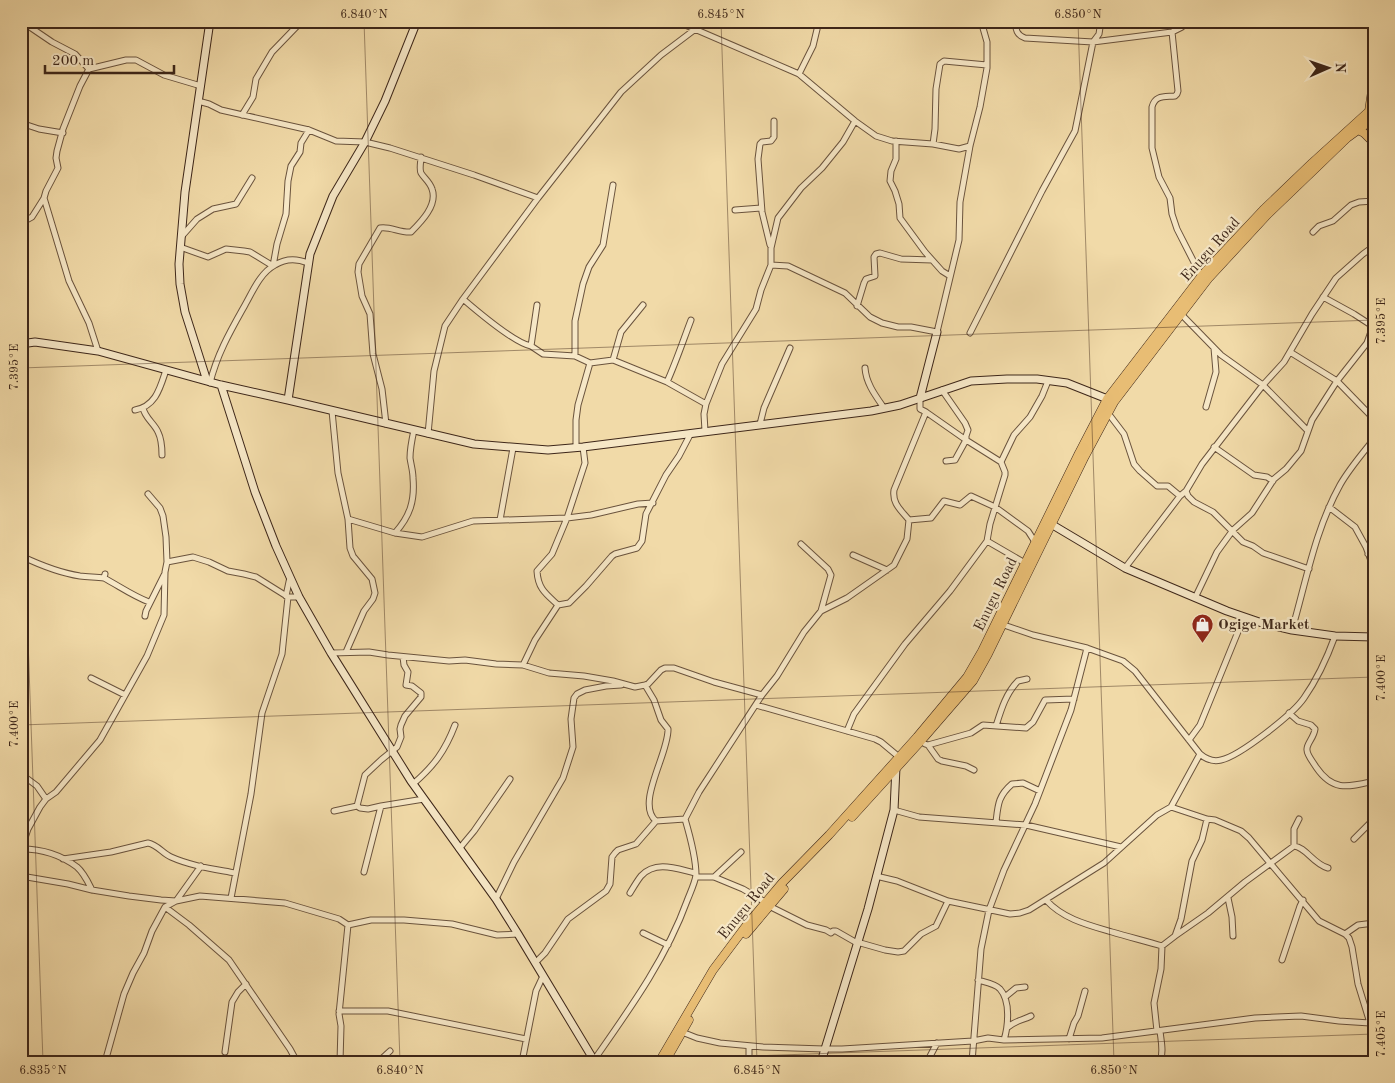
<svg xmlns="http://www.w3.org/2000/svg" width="1395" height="1083" viewBox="0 0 1395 1083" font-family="'Old Standard TT',serif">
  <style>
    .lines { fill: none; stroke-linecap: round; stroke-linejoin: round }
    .street-casing { stroke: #6a533d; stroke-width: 7 }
    .secondary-casing { stroke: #3d2619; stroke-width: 9 }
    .primary-casing { stroke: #3d2619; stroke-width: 9 }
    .street { stroke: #f6e7c6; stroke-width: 5 }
    .secondary { stroke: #f6e7c6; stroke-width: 7 }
    .primary { stroke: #e8bd74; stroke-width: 8 }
    .ticks { fill: none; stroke: #3d2619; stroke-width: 1; stroke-opacity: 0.45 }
    .labels { text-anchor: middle; stroke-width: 4.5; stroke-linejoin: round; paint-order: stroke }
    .street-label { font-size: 15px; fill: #3d2619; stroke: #f6e7c6 }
    .poi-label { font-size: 15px; font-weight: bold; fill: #3d2619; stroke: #f6e7c6; text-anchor: start }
    .neatline { fill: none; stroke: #3d2619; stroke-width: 2 }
    .ticks-label { font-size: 12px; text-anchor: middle; fill: #3d2619 }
  </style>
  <rect width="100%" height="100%" fill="#f1daa8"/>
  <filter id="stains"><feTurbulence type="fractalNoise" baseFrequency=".004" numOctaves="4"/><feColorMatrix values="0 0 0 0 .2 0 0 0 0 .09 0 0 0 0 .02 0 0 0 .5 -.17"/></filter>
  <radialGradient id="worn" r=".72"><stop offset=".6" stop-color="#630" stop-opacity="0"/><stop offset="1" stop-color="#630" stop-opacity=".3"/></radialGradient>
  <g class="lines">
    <defs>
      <path id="street" d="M676,21L799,74L855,121L876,136L892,141L933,144L959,149L970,146
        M944,21H949
        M1016,21C1015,30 1017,35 1025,38L1093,42L1172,32L1182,27L1188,21
        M1172,32L1178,91L1177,94L1175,96C1164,97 1155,95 1152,107V148L1159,177L1170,198L1172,214L1177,229L1201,276
        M89,69L126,60H136L164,75L201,86
        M799,74L813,46L819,21
        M198,101L209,104L221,110L309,130L336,141L365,142L390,148L474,175L538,198
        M242,115L253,97L256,79L272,52L300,23
        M21,123L39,129L63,133
        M896,141V159L891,171L890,181L895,191L899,204L900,218L925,252L942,271L950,276
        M933,144L935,129L936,89L940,64L944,61L987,65
        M44,198L69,281L89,323L98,351
        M735,210L761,208
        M21,223L32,217L44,198L46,191L58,168L56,158L57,151L63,129L80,86L89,69L75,54L52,42L21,21
        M1313,232L1319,226L1333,221L1351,205L1359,202L1374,201
        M182,236L197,219L213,209L236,204L252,178
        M770,245L762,212L758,159L760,144L762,142L771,141L774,137V121
        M180,247L208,257L226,249L244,251L250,252L273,266L277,244L286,214L288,181L291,166L300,152L301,143L309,130
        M771,265L788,266L845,293L870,317L882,323L898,327H911L937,332L959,240L960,202L970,146L980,107L987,68V42L981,21
        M1323,297L1354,314L1374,327
        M463,299C477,311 514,343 531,346
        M537,305L531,346L543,354L575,356L590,363
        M857,306L864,283L866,279L875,276L874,257L876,254L880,253L901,259L932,260
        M1181,314L1221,355L1263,385L1307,430
        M970,333L1042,191L1075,131L1093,42L1099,34L1101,21
        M1290,352L1337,381L1374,419
        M575,356V321L583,284L589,267L603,245L613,185
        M613,360L621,332L643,305
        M865,368C866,383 875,395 884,408
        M667,382C676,362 683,341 691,320
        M210,383C217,354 231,330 245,305C253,291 260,273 275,265C286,258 296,258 308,263
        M942,390L965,423L968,430L966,436V440L955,460L946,461
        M1206,407L1216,372L1214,348
        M143,408C145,418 154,423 158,432C161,438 162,448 162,455
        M135,410C156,406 160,388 166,370
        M332,411L338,473L348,519L350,548L353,556L372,579L375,593L373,599L364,611L346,652
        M1108,413L1124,434L1134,464L1140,471L1157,486H1168L1180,496
        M386,424L382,389L373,354L370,314L362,296L358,272L359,264L380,228C390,226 400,233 411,232C421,222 438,205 432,189C430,182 424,178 421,173C419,169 421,161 421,157
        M760,424L764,408L790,348
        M705,431L704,414L706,404L722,364L756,309L761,290L771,265V248L778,218L801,188L822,168L843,142L855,121
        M428,434L434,371L445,326L463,299L538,198L621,92L661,55L706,21
        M583,447L585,463L567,518L552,554L537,571C538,589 546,594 558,605L569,603L586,586L612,556L615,554L637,548L642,541L646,514L666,475L679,456L691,433
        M1214,447L1254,475L1267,477L1273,481
        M576,448V420L578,405L590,363L613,360L667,382L706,404
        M1001,462L1014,435L1030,417L1042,396L1048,381
        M1186,491L1188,496L1194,502L1213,512L1243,542L1253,546L1263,553L1309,569
        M1329,507L1355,527L1366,547L1374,569
        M348,519L395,533L422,537L473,521L567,518L591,515L638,504L653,503
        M500,520L513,448
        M909,520L931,518L944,501L960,505L971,496L995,507L1028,531L1035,542
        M395,533C410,516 415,501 413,478C413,471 411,465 410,458C410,449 412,439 414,430
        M987,541L1025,563
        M801,544L828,569L831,575L821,611
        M1368,554L1374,544
        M853,555L887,570
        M21,556C40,565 60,573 80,576C88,577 96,577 104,578
        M167,562L193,557L209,562L228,571L244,574L256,577L288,597H299
        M1125,568L1180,496L1186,491L1202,464L1263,385L1284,362L1312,314L1336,278L1363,254L1374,246
        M105,574L104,578C119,586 133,596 149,602
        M286,596L290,577
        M1195,598L1217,552L1233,530L1252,513L1274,479L1286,469L1301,451L1312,420L1337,381L1367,343L1373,326
        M145,616L146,611L164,575
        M1001,624L1033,635L1087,648L1123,661L1135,671L1200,754C1207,760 1213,762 1221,760C1240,756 1293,714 1304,698C1318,678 1327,658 1335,636
        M1292,630C1306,582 1315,530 1340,485C1349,469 1362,454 1374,439
        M331,653L369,652L388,655L449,661L465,660L496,664L523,665L549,673L584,676L613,681L635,687L645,685L648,684L661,670L665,668H674L714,682L762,695
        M523,665L535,640L558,605
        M91,678L125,695
        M645,685L654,700L661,720L668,729C669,753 635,804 656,821
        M756,705L875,739L881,742L899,757
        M1289,713L1298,721L1311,725L1315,729C1314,738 1306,744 1307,750C1307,755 1313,762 1316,767C1333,792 1348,787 1374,781
        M996,726C1001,710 1006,693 1018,681L1027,679
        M847,731L854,714L905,644L950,591L987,541L990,524L1005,475V472L1001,462L966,440L926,412
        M1189,740L1200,725L1244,617
        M925,744L928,745L938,759L942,761L966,766L974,770
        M928,745L971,733L983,725L1026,728L1033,722L1045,700L1074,699
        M21,774L37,786L46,799
        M413,784C434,766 445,751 455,725
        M357,806L365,775L381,760L397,747L401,737L400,729L401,725L405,716L421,697V693L412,686L406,685L408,672L404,665L403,657
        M894,810L919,817L1026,825L1121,847
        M334,811L357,806L360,808L368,809L381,806L424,799
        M996,822C998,805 998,796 1012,784L1023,783L1040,791
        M1354,839L1374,819
        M1294,846V829L1299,819
        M22,849C41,849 61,855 77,867C84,873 88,882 92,890
        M24,849L25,838L28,829L40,807L46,799L56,792L100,740L147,656L164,615L165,572L167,562L166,537L163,516L160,508L148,494
        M459,849L474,831L510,779
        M63,859L111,852L148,843C158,845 162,853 171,857C191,866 214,869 235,873
        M364,872L381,806
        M21,876L68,884L92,890L129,896L161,900L176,901L200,896L285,903L339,919L348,925L371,920H404L452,924L497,935L518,934
        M876,876L897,881L948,901L1010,914L1020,913L1029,910L1104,863L1157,815L1171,807L1200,754
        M696,877H714L743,889L765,902
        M714,877L741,852
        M630,893C633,888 637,881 641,876C656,860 677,869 695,873
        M231,898L251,794L262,713L282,654L288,597
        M1228,898L1232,917L1233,936
        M496,899L514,862L563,778L573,747L571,719L574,698L577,694L585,690L606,686L621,685
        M1046,900C1063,919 1088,925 1112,932C1129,937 1145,941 1162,946
        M769,906L807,925L826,930L831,933L833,931H836L857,943
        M165,907L189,925L229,960L290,1049L297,1062
        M643,933L668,945
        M1345,934L1358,925L1374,923
        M1175,936L1208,913L1245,882L1294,846C1306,847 1313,864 1328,868
        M857,942L885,950L898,952L904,951L921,934L936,926L948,901
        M1282,960L1300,906L1303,900
        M535,963L545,953L568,919L606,891L610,884L612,857L615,853L618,850L636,844L656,821L685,819
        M978,980C985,982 996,984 1000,989C1011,1001 1008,1027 1004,1040
        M1005,997L1016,988L1025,987
        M339,1011H388L526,1039
        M1373,1022L1370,1023L1374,1030
        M1008,1027C1015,1021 1023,1020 1031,1016
        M1157,1031L1154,1003L1161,969L1162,946L1175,936L1181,919L1192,861L1202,840L1207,819
        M682,1032L697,1038L720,1043L763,1047L824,1049H842L973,1041L988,1038L1004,1040L1102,1038L1255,1018L1301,1016L1339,1021L1370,1023L1358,984L1352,947L1349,938L1345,934L1319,921L1249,838L1241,831L1215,820L1207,819L1171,807
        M1069,1039L1074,1023L1078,1016L1085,991
        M225,1052L232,1002L238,992L246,984
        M594,1060C629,1010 666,959 687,901C690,893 695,883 696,875C696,857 690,836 685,819L699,792L762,695L777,676L804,632L821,611L847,598L894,565L907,539L909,520C901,510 892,504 894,490L926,412L920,409V398
        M105,1062L124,994L133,973L144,953L152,931L165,907L176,901L201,866
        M340,1062L341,1026L339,1014L348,925
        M378,1062L390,1051
        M522,1062L536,991L543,976
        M749,1062V1046
        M927,1062L937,1043
        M972,1062L981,949L989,910L1004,870L1035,804L1071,710L1087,648
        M1160,1062C1164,1052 1161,1041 1160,1031"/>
      <path id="secondary" d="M1371,122L1373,149L1374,189
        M21,344L35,342L98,351L221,385L288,400L474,444L548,450L583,447L871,411L900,405L971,381L1007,379H1037L1067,383L1110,400
        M207,381L185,312L180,284L179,264L185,192L210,21
        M221,385L255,492L276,546L299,597L331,653L411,781L496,899L518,934L595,1062
        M920,398L937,332
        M288,400L310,254L333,196L365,142L385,101L417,21
        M1051,524L1125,568L1227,611L1262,623L1292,630L1335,636L1374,637
        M821,1062L868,909L894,810L896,767"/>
      <path id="primary" d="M1369,111L1373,84L1374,55
        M1358,130L1364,133L1372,141
        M852,817L921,741L973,681L988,654L1085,456L1114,402L1208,279L1268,214L1317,167L1347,138L1369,122
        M746,934L784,889
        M659,1062L713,970L749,922L782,883L829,835L917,737L967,677L982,651L1079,453L1107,399L1203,274L1263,210L1312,163L1367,113
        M665,1062L689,1020"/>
    </defs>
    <!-- street casing -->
    <use href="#street" class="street-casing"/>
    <!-- secondary casing -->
    <use href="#secondary" class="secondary-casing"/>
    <!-- primary casing -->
    <use href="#primary" class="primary-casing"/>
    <!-- street -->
    <use href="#street" class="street"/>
    <!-- secondary -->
    <use href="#secondary" class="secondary"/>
    <!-- primary -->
    <use href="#primary" class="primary"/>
  </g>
  <!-- ticks -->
  <path class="ticks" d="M364,21L400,1062M721,21L757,1062M1078,21L1114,1062M21,368L1374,320M21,442L43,1062M21,725L1374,677M583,1062L1374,1034"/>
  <!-- icons -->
  <defs>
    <symbol id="shop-pin" viewBox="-11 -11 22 30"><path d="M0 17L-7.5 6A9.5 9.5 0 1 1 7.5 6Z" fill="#8f2418" stroke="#f6e7c6"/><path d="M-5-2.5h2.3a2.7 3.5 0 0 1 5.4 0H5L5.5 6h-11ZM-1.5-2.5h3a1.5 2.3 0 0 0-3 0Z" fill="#fff"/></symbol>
  </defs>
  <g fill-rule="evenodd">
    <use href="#shop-pin" x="1190" y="612" width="25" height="34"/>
  </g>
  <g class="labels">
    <!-- street labels -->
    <g class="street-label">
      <text transform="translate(1210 249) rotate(-48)" y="5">Enugu Road</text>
      <text transform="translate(995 594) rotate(-64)" y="5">Enugu Road</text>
      <text transform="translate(746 906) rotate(-51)" y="5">Enugu Road</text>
    </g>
    <!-- poi labels -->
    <g class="poi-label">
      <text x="1218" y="629">Ogige Market</text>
    </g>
  </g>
  <!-- margin -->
  <rect width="1395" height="1083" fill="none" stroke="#f1daa8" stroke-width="55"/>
  <!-- north arrow -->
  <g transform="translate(1328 68) rotate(88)" stroke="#f6e7c6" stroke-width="4" paint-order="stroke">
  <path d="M0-4L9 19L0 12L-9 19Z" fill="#3d2619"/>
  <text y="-8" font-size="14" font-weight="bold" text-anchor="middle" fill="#3d2619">N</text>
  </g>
  <!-- scale -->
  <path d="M45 65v8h129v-8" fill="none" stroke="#3d2619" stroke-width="2.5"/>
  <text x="52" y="65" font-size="15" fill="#3d2619" stroke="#f6e7c6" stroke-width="4" paint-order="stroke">200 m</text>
  <rect x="28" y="28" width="1340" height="1028" class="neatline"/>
  <g class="ticks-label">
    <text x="364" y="18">6.840°N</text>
    <text x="721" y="18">6.845°N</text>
    <text x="1078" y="18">6.850°N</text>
    <text transform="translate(1381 321) rotate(-90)" y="4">7.395°E</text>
    <text transform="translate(14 367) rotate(-90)" y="4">7.395°E</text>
    <text transform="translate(1381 678) rotate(-90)" y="4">7.400°E</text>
    <text transform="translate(14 724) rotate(-90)" y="4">7.400°E</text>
    <text transform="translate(1381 1034) rotate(-90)" y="4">7.405°E</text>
    <text x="43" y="1074">6.835°N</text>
    <text x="400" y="1074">6.840°N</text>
    <text x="757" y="1074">6.845°N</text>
    <text x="1114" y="1074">6.850°N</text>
  </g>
  <rect width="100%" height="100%" filter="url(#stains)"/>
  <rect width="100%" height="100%" fill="url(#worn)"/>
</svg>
